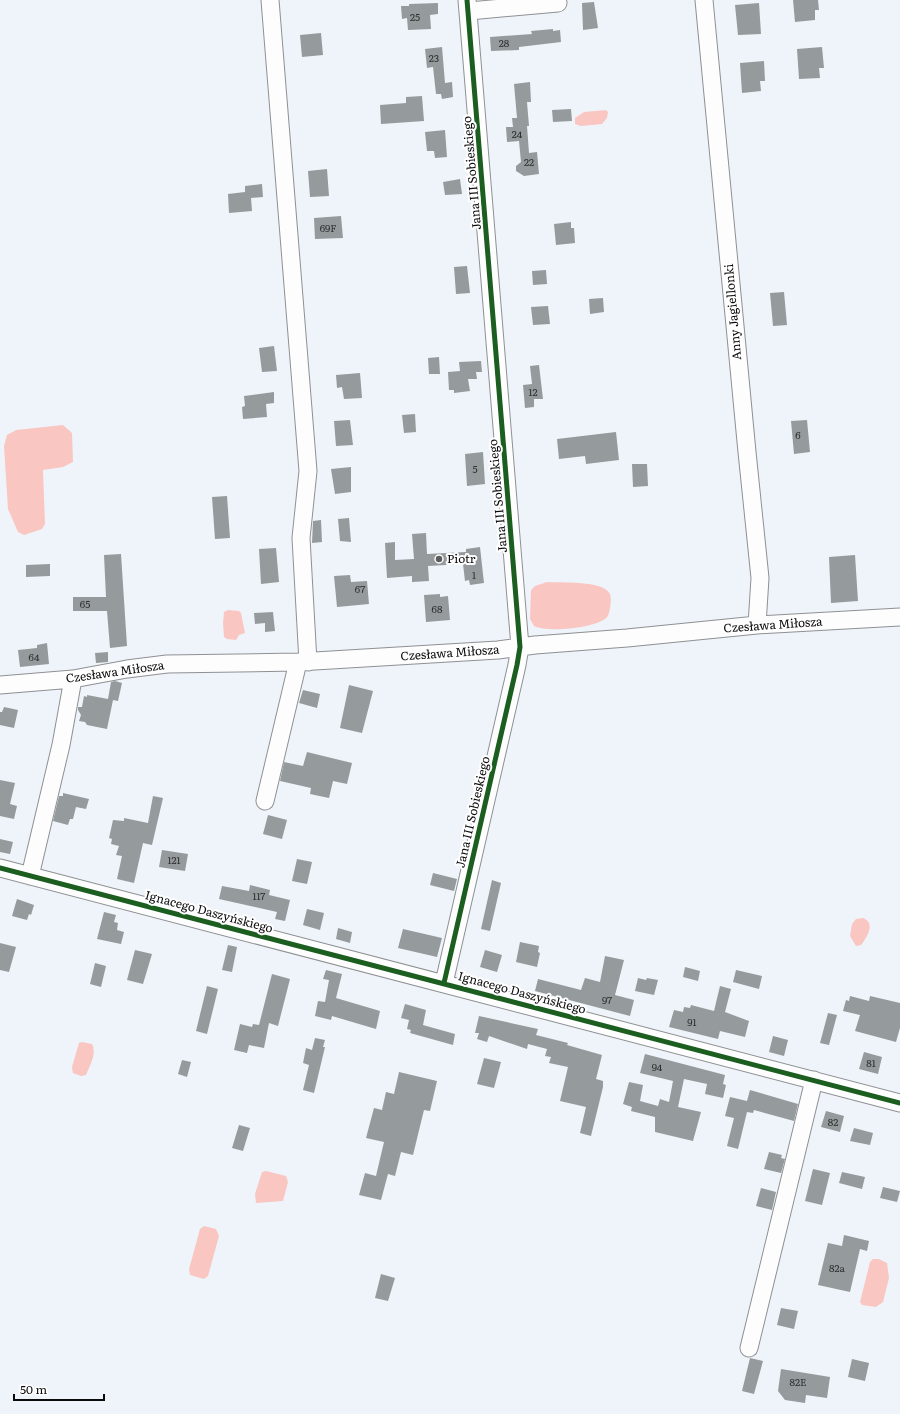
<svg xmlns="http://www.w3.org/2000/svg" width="900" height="1414" viewBox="0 0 900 1414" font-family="Literata,serif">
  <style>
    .water { fill: #f9c6c1 }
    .building { fill: #959a9c }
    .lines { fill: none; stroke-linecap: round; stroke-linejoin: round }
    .minor-casing { stroke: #8e9093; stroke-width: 19 }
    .minor { stroke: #fdfdfe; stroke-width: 17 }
    .cycleway-casing { stroke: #fff; stroke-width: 8 }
    .cycleway { stroke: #1b5e20; stroke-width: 5 }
    .poi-dot { fill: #5b5d5f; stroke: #fff; stroke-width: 1.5 }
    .labels { text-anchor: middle; stroke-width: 4; stroke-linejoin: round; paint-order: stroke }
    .number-label { font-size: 10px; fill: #2e2f2f }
    .street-label { font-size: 12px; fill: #0b0b0b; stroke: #fff }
    .poi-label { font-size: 12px; fill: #0b0b0b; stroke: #fff; text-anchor: start }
  </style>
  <rect width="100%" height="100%" fill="#eff4fa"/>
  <!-- water -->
  <path class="water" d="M606,110L608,112L607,118L602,124L581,126L575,124V118L584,112Z
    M63,425L72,433L73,462L63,467L43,470L45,524L42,529L24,535L18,532L8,509L4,446L7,435L16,430Z
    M547,582C561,583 603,580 610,594C612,600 610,610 608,616C600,628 548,633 534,626L530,619L531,590L535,586Z
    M228,610L239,611L241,613L245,633L239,635L236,640L227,639L224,637L223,623L224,612Z
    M863,918C876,923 867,937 861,945L856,946L850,936L852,924L856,919Z
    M82,1042L92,1044C97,1054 90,1065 86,1075L81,1076L73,1073L72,1067L79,1043Z
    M266,1171L286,1176L288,1182L283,1201L256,1203L255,1194L262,1172Z
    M204,1226L216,1229L219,1236L208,1276L204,1279L190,1275L189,1269L200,1229Z
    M873,1259H879L887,1263L889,1278L883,1302L876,1307L862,1305L860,1302L870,1262Z"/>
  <!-- building -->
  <path class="building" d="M793,0H818L819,10H815V20L795,22Z
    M594,2L598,28L583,30L582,3Z
    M438,3V14L430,15L431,29L408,30L407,18L402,19L401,6H409V4Z
    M759,3L761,34L738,35L735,5Z
    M553,29V31L560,30L561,42L519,47V50L491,51L490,37L532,34L531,31Z
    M321,33L323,55L302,57L300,35Z
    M442,47L445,83L452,82L453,97L442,99L441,94H436L433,67L427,68L425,49Z
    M822,47L824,68H819L820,78L799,79L797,49Z
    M764,61L765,81H760L761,91L742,93L740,63Z
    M530,82L531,102H527L529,126H527L529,153L537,152L539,174L524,176L516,171V166L521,162L519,141L507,142L506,127H513L512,118H517L514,84Z
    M422,96L424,121L381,124L380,105L406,103V97Z
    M571,109L572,121L553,122L552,110Z
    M445,130L447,157L435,158L434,151H427L425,132Z
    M327,169L329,196L310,197L308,171Z
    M460,179L462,194L445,195L443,182Z
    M262,184L263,197L251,198L252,211L229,213L228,194L245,192V186Z
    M341,216L343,238L315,239L314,218Z
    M571,222V228H574L575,243L556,245L554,224Z
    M467,266L470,293L456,294L454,267Z
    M546,270L547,284L533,285L532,271Z
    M784,292L787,325L773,326L770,293Z
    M603,298L604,312L590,314L589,299Z
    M548,306L550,324L533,325L531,307Z
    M274,346L277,371L262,372L259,348Z
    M439,357L440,374H429L428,358Z
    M481,361L482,372H476L477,379H468L470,391L454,393V390H449L448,372L460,371L459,362Z
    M539,365L543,399H534V407L525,408L523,385L532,384L530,366Z
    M360,373L362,398L344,399L342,387L337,388L336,375Z
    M274,392V403L266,404L267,417L243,419L242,407L245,406L244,396Z
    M415,414L416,432L404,433L402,415Z
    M350,420L353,445L336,446L334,421Z
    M807,420L810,452L794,454L791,421Z
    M616,432L619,460L586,464L585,456L559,459L557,439Z
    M483,452L485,484L467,486L465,454Z
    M632,464H647L648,486L633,487Z
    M351,467V492L335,494L331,469Z
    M227,496L230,538L215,539L212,497Z
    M349,518L351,542L340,541L338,519Z
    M321,520L322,542L312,543L313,521Z
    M426,533L427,554L466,552V549L480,547L484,583L470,585L469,580L465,581L463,564L428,566L429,581L412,582V576L387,578L385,543L395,542V560L414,559L412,534Z
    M276,548L279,582L261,584L259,549Z
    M121,554L127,646L110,648L107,611H73V597H106L104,555Z
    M855,555L858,601L831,603L829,557Z
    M50,564V576L26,577V565Z
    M350,575L351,582L367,581L369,604L337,607L334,576Z
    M440,594V597L448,596L450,620L426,622L424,595Z
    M273,612L275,631L265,632V623L255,624L254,613Z
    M47,643L49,664L20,667L18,650L37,648V645Z
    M108,652V662L96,663L95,653Z
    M115,681L122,683L118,701L113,700L107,729L87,725L85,722L79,721L81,715L78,710V707H82L84,696L87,697V695L108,699L111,682Z
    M349,685L373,691L362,733L340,728Z
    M303,690L320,694L317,708L299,703Z
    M4,707L18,710L14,728L0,725V712H2Z
    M307,752L352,763L347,784L333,781L329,798L310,794L311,788L280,781L284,762L303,766Z
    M0,780L15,783L10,804L17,806L14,819L0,816Z
    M63,793L89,799L86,809L76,807L73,819H70L68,825L53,821L59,796H63Z
    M153,796L163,798L152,845L143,843L134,883L117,879L122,856L116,855L119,846L111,844L112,839L109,838L113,820L124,821V818L148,823Z
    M268,815L287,820L282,839L263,834Z
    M0,839L13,842L10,854L0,852Z
    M162,850L188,854L185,871L159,867Z
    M297,859L312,862L307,884L292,881Z
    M433,873L457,879L454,891L430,885Z
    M492,880L501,883L490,931L481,929Z
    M250,885L270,890L269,895L290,900L285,921L275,919L277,912L219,899L222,886L249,891Z
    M17,899L34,905L31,915L29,914L27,920L12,916Z
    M307,909L324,913L320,930L303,925Z
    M104,912L116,915L114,922L118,923L117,930L124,932L121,944L97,939Z
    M338,928L352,932L350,943L336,939Z
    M403,929L442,938L437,957L398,948Z
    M520,942L539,946L538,952L540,953L537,967L516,962Z
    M0,943L16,947L9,972L0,970Z
    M228,945L237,947L232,972L222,970Z
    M135,950L152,954L143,984L127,980Z
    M485,950L502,955L497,972L480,967Z
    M605,956L624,960L615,995L634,1000L630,1016L535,991L538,979L581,990L585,978L600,982Z
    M95,963L106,966L101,987L90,984Z
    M685,967L700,971L698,981L683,977Z
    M326,970L342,974L336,998L380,1011L376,1029L332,1016L331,1020L315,1016L318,1001L325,1002L329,980L323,979Z
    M736,970L762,976L759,989L733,982Z
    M272,974L290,979L278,1026L269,1023L264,1048L249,1045L247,1053L234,1050L240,1024L252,1027L253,1024L259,1025Z
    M638,978L646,980L647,978L658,980L654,995L635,991Z
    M207,986L218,989L207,1034L196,1031Z
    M720,986L731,989L725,1012L749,1021L745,1037L720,1031L718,1039L669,1027L674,1010L683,1012L684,1007L690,1008L691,1005L714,1011Z
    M850,996L869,1001L870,996L900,1003V1028L896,1042L855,1031L860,1015L843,1011L846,1000L849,1001Z
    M405,1004L426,1010L423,1025L455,1034L453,1045L410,1033L411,1030L407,1029L409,1020L401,1018Z
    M828,1013L837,1015L829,1045L820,1043Z
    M479,1016L538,1029L536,1035L568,1043L567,1045L602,1055L596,1079L603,1081V1087L591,1136L580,1133L586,1107L560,1101L568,1067L549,1063L551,1057L545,1056L547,1049L528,1044L527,1049L489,1036L487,1042L477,1039L479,1033H475Z
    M773,1036L788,1040L784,1056L769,1052Z
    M315,1038L325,1040L323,1047H325L314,1093L303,1090L309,1065L303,1063L306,1048L312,1050Z
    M864,1052L882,1057L878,1074L859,1069Z
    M645,1054L725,1075L723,1084L726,1085L723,1098L705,1094L707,1084L684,1079L678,1107L701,1112L693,1141L655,1132V1117L631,1111L632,1107L623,1104L629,1082L643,1085L640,1101L658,1106L660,1099L669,1102L673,1081L640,1073Z
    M484,1058L501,1062L494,1088L477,1084Z
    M182,1060L191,1062L187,1077L178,1074Z
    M399,1072L437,1081L430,1111L424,1110L413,1155L401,1152L395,1176L388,1174L381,1200L359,1195L365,1173L376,1176L384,1142L366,1138L374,1108L382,1110L386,1092L394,1094Z
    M750,1090L798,1104L794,1121L754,1110L753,1113L747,1112L738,1149L727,1146L734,1118L725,1116L730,1097L747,1101Z
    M826,1111L844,1116L840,1132L821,1127Z
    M239,1125L250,1128L243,1151L232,1148Z
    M854,1128L873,1133L870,1145L850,1141Z
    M769,1152L782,1155L781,1158L785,1159L781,1173L764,1169Z
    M813,1169L830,1173L822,1205L805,1201Z
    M842,1172L865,1177L862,1189L839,1183Z
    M883,1187L900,1191L897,1202L880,1198Z
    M761,1188L776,1192L772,1210L756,1206Z
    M844,1235L869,1241L867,1251L860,1249L850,1292L818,1285L828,1243L842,1246Z
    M381,1274L395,1278L388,1301L375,1298Z
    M781,1308L798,1311L794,1329L777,1325Z
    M750,1358L763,1361L754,1394L742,1391Z
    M852,1359L869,1363L865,1381L848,1377Z
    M781,1369L830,1377L827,1398L806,1395L805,1403L785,1400L778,1391Z"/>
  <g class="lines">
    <defs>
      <path id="minor" d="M270,0L308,471L301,538L308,662
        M704,0L747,452L760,578L757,625
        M469,11L558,3
        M0,685L73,679L127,669L167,664L298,662L498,650L535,645L627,638L757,625L900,617
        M265,801L298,662
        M0,868L900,1103
        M30,876L61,745L73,679
        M444,983L517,665L520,647L467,0
        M749,1348L814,1080"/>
    </defs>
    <!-- minor casing -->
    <use href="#minor" class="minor-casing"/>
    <!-- minor -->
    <use href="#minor" class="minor"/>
    <defs>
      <path id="cycleway" d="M0,868L900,1103
        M444,983L517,665L520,647L467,0"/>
    </defs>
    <!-- cycleway casing -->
    <use href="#cycleway" class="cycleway-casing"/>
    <!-- cycleway -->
    <use href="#cycleway" class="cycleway"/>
  </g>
  <!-- markers -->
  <circle class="poi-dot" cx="439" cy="559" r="4"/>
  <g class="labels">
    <!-- number labels -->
    <g class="number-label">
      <text x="415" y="21">25</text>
      <text x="504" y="47">28</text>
      <text x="434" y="62">23</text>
      <text x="517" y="138">24</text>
      <text x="529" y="166">22</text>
      <text x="328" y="232">69F</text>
      <text x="533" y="396">12</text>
      <text x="798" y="439">6</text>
      <text x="475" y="473">5</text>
      <text x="474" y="579">1</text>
      <text x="360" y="593">67</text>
      <text x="85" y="608">65</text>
      <text x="437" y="613">68</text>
      <text x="34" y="661">64</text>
      <text x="174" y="864">121</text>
      <text x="259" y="900">117</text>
      <text x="607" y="1004">97</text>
      <text x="692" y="1026">91</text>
      <text x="871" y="1067">81</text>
      <text x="657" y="1071">94</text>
      <text x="833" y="1126">82</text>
      <text x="837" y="1272">82a</text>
      <text x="798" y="1386">82E</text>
    </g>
    <!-- street labels -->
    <g class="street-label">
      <text transform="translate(472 173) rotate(-95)" y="4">Jana III Sobieskiego</text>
      <text transform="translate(733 312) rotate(-95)" y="4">Anny Jagiellonki</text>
      <text transform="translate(498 496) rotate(-95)" y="4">Jana III Sobieskiego</text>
      <text transform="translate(773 625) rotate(-4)" y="4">Czesława Miłosza</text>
      <text transform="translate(450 653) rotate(-4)" y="4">Czesława Miłosza</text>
      <text transform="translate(115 672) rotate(-8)" y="4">Czesława Miłosza</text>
      <text transform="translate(473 812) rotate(-77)" y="4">Jana III Sobieskiego</text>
      <text transform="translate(209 912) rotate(15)" y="4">Ignacego Daszyńskiego</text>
      <text transform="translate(522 993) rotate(15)" y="4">Ignacego Daszyńskiego</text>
    </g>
    <!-- poi labels -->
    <g class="poi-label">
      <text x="447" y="563">Piotr</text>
    </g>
  </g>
  <!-- scale -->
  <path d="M14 1394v6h90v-6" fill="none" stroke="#0b0b0b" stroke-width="2"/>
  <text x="20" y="1394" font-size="12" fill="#0b0b0b" stroke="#ffffff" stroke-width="3" paint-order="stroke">50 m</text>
</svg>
